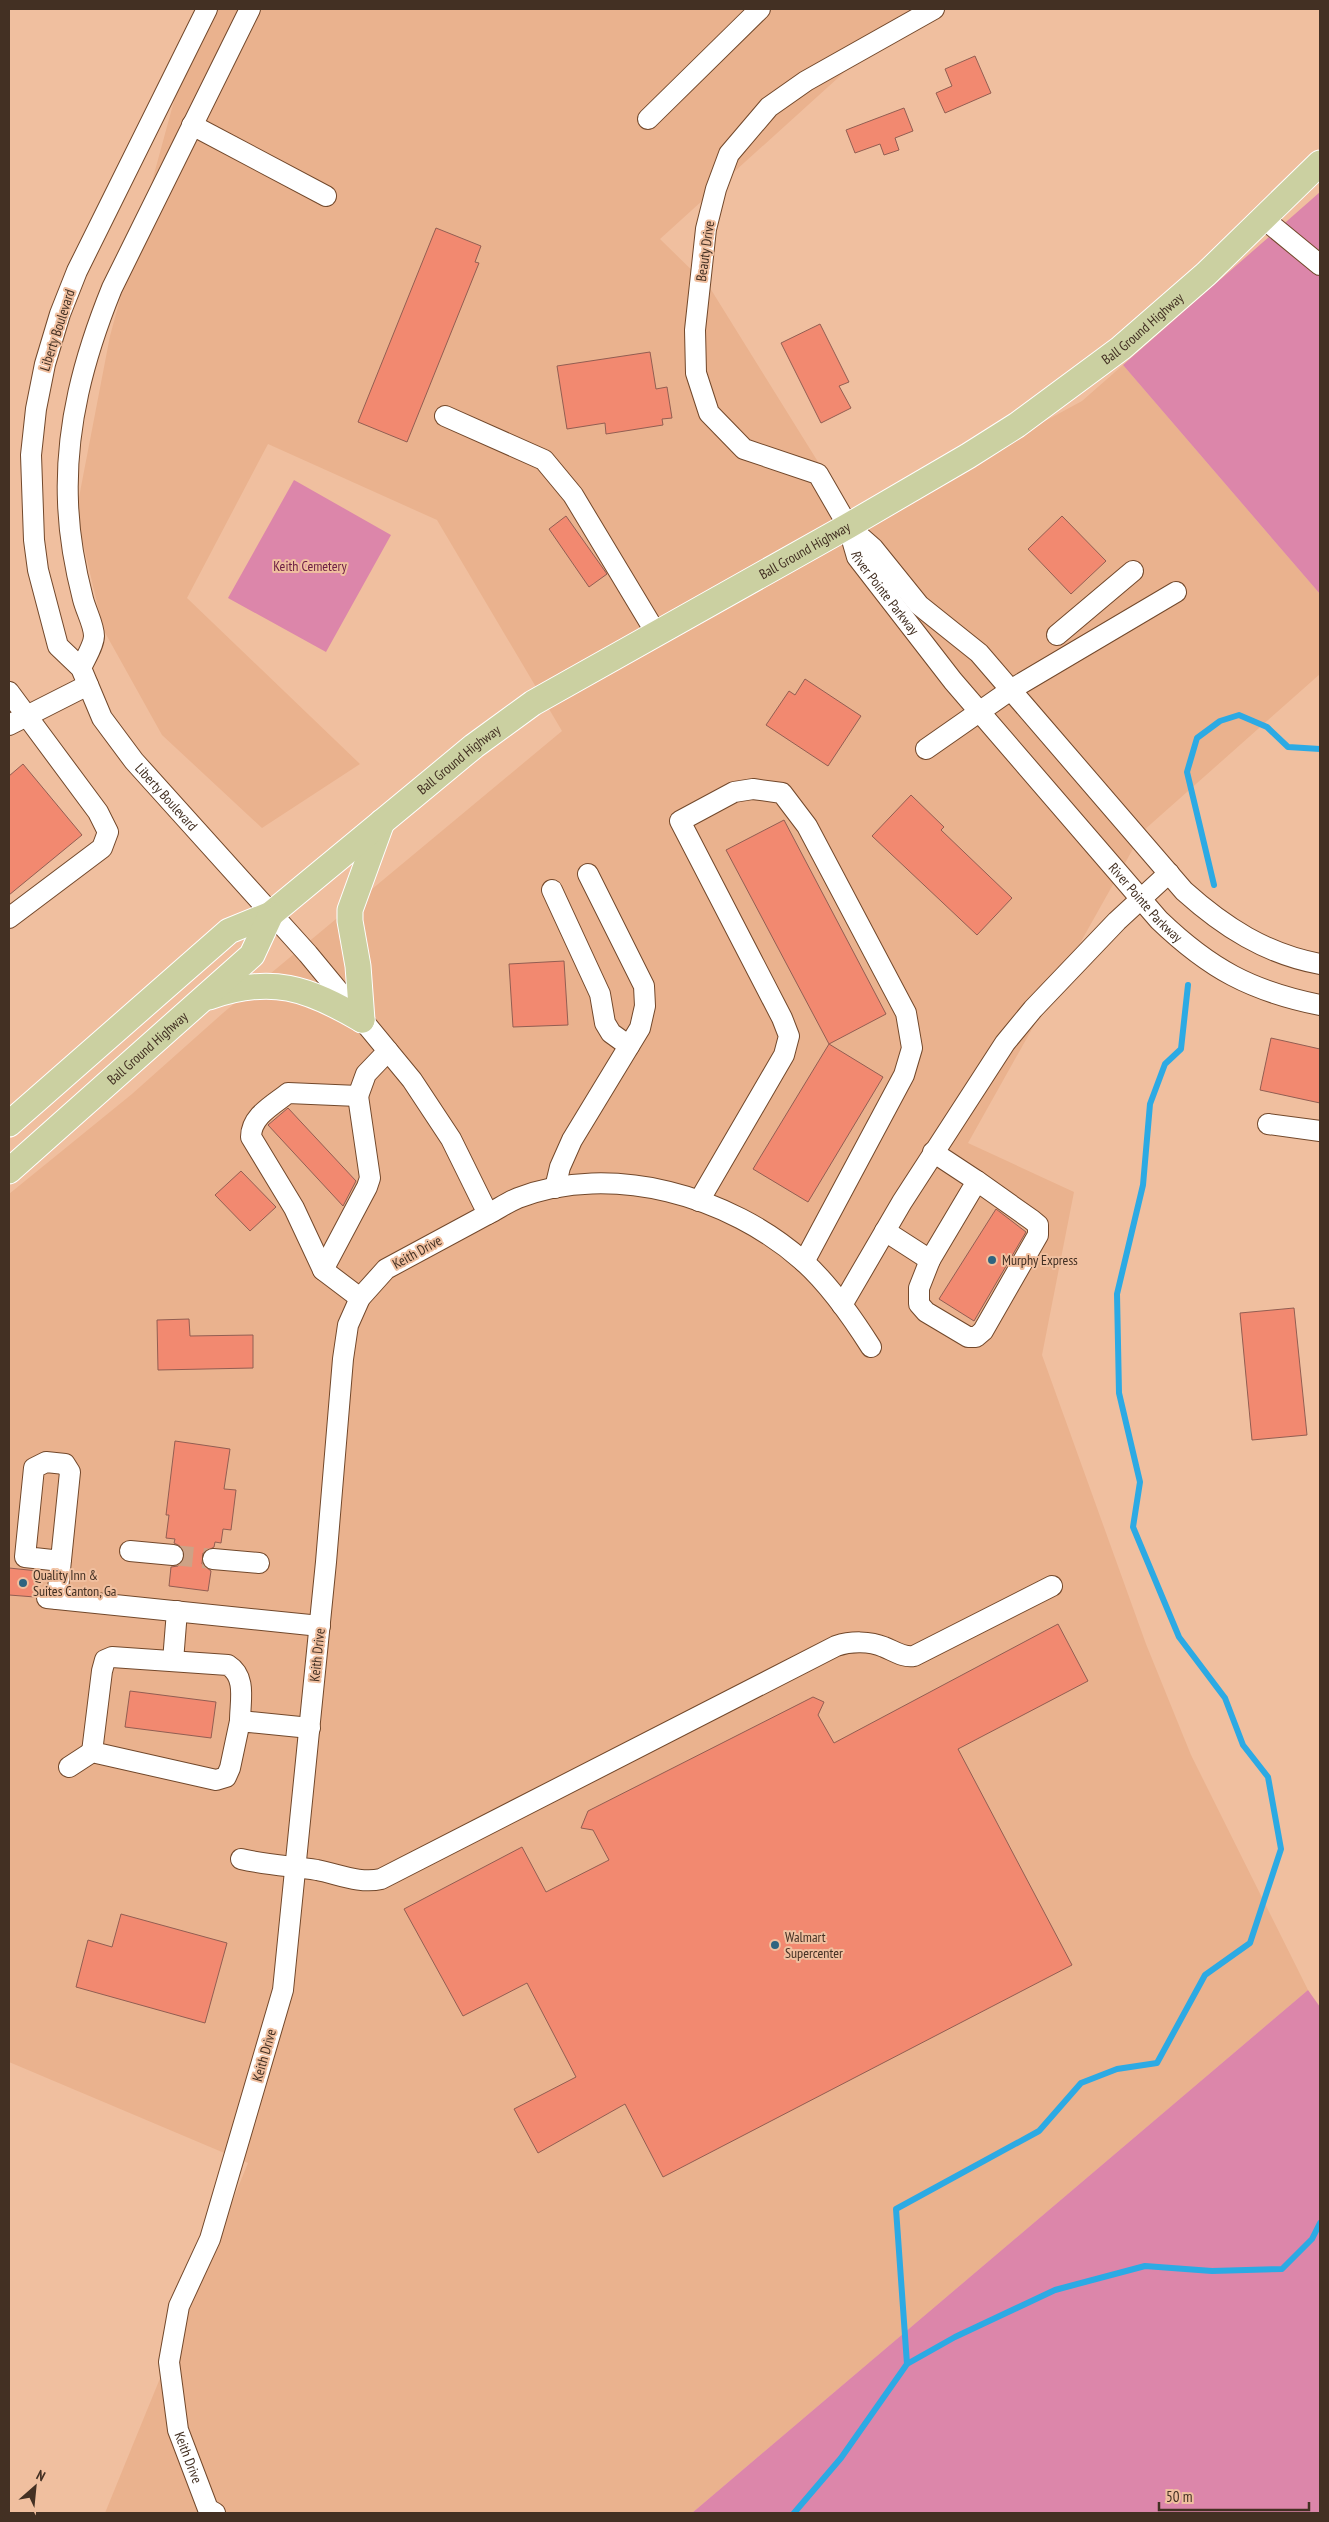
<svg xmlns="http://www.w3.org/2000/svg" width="1329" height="2522" viewBox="0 0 1329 2522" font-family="'PT Sans Narrow',sans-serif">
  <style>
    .built { fill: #eab28e }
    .green { fill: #dc86aa }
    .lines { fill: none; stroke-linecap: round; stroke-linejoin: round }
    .stream { stroke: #2caae4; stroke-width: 6 }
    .building { fill: #f28970; stroke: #925e52 }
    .minor-tunnel { stroke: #cda286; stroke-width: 20; stroke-dasharray: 20 10; stroke-linecap: butt }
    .minor-casing { stroke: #72482b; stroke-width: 22 }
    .major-casing { stroke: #fff; stroke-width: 27 }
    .minor { stroke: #fff; stroke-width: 20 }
    .major { stroke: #cbd0a1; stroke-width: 25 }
    .poi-dot { fill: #2f6480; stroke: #f0bf9f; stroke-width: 2 }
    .labels { text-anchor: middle; stroke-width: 4; stroke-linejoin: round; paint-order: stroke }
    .street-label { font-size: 14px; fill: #433023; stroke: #f0bf9f }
    .park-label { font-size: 14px; fill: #6c1d44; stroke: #f0bf9f }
    .poi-label { font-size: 14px; fill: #433023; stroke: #f0bf9f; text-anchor: start }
  </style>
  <rect width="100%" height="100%" fill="#f0bf9f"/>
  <!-- built -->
  <path class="built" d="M199,9H914L660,239L710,288L856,523L1082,401L1123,365L1320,594V674L1143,831L968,1143L1074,1192L1042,1355L1146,1644L1191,1755L1308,1990L692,2513H105L248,2163L9,2062V1194L132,1094L223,1013L562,731L437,520L268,444L187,598L360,764L262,828L162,735L103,629L76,513L110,336Z"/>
  <!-- green -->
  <path class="green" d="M1320,192V594L1123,365Z
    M294,480L391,535L326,652L228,598Z
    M1308,1990L1320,2007V2513H692Z"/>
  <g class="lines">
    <!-- stream -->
    <path class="stream" d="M1214,885L1187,772L1197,738L1220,721L1239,715L1267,727L1288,747L1320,749
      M907,2364L896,2209L1039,2131L1081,2083L1117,2069L1157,2063L1205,1975L1250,1943L1281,1849L1268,1777L1243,1745L1225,1698L1179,1637L1133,1527L1140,1482L1119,1393L1117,1294L1143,1185L1150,1104L1165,1064L1181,1049L1188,985
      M794,2513L841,2458L907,2364L955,2337L1055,2290L1145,2266L1212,2271L1282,2269L1312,2239L1320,2223"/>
  </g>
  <!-- building -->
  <path class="building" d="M975,56L991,93L945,113L936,93L952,86L945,69Z
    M904,108L913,131L895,138L899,150L884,155L880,144L855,153L846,130Z
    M436,228L481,246L475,262L479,263L407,442L358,422Z
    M820,324L849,382L839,386L851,408L821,423L781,343Z
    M650,352L656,389L667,387L672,418L662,419L663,425L606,434L605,423L567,429L557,366Z
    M566,516L607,574L589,587L549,529Z
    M1062,516L1106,561L1071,594L1028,549Z
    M805,679L861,716L828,766L766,725L789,691L795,695Z
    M23,764L82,835L9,895V776Z
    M911,795L944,827L941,830L1012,898L977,935L872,836Z
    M784,820L886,1014L829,1044L726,850Z
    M564,961L568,1025L513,1027L509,964Z
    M1271,1038L1320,1049V1103L1260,1090Z
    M829,1044L883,1077L808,1202L753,1169Z
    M288,1108L356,1181L343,1206L268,1125Z
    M241,1171L276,1207L250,1231L215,1195Z
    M996,1209L1026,1232L974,1321L939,1299Z
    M1294,1308L1307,1435L1252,1440L1240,1313Z
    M189,1319L190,1336L253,1335V1368L158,1370L157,1320Z
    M175,1441L230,1449L224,1489L236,1490L231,1530L223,1529L221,1543L215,1542L214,1547L203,1553L202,1564L211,1571L208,1591L169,1586L171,1567L178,1566L185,1556L180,1546L174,1543L175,1539L166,1538L169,1515H166Z
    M9,1568L38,1571L35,1597L9,1595Z
    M1058,1624L1088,1681L958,1749L1072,1965L663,2177L625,2104L538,2153L514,2109L576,2077L527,1983L463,2016L404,1909L522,1847L546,1892L609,1860L593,1830L581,1828L588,1811L813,1697L824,1702L818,1715L834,1743Z
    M130,1691L216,1702L211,1738L125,1727Z
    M121,1914L227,1943L205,2023L76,1987L88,1940L112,1947Z"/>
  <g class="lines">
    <!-- minor-tunnel -->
    <path class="minor-tunnel" d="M173,1555L213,1559"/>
    <defs>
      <g id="minor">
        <path id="s1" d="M207,9L77,271L60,314L45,364L36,409L31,455L34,540L38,570L58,646L81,668L102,718L134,761L308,954L412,1080L451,1139L488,1214L386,1269L360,1298L348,1325L343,1359L326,1562L283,1990L210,2239L179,2306L169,2362L178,2430L208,2509L215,2513"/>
        <path id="s2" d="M934,9L806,81L769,107L729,154L716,189L706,229L695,330L696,373L709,413L744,449L818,474L848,526L857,557L953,681L1159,920C1210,969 1251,991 1320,1005"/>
        <path d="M648,119L760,9"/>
        <path d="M192,125L326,196"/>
        <path d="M1264,219L1320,265"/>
        <path d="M445,416L544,460L573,495L656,633"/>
        <path d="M848,526L873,548L919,605L979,653L1184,891C1224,927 1266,954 1320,964"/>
        <path d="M1057,635L1133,571"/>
        <path d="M81,668C85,659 94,645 94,636C94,625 86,611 83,599C75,568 69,535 68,502C65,427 84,357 112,288L250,9"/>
        <path d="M9,692L98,812L108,832L102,848L9,918"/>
        <path d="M9,725L88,685"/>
        <path d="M926,749L1012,689L1176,592"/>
        <path d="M552,890L600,994L605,1023L611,1033L629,1046"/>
        <path d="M1268,1124L1320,1131"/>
        <path d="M555,1188L560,1167L572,1140L640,1028L645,1006L644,986L588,874"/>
        <path d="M699,1201L784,1055L789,1036L782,1018L680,821L734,792L753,789L782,793L807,826L906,1013L912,1048L904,1075L804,1262"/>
        <path d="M488,1214C498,1209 508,1202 518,1198C612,1162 730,1196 803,1261C830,1285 852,1317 871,1347"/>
        <path d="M885,1231L930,1260L977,1181L933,1152"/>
        <path d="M930,1260L919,1288V1304L926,1312L968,1337H976L983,1331L1038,1235V1225L1032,1220L977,1181"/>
        <path d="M323,1270L367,1187L370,1178L358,1096"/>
        <path d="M360,1298L323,1270L294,1208L251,1137C251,1116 273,1105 288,1093L358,1096L366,1074L388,1051"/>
        <path d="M842,1305L902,1202L1005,1043L1033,1009L1117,921L1169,873"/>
        <path d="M130,1551L173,1555"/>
        <path d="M213,1559L259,1563"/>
        <path d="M47,1598L320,1626"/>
        <path d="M57,1599L70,1472L65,1464L46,1462L34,1468L25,1557L61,1561"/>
        <path d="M173,1661L177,1611"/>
        <path d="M92,1752L102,1671L105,1660L112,1657L228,1665C247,1677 240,1701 240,1721"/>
        <path d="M69,1767L92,1752L216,1780L226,1777L230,1768L240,1721L310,1728"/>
        <path d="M241,1859C266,1865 291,1866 317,1870C338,1874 360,1884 381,1879L836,1646C851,1641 870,1641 884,1647C894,1651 904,1658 914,1656L1052,1586"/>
      </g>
      <g id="major">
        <path d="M209,997C271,975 308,988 362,1020"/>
        <path d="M362,1020L358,966L350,921V910L382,822"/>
        <path id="s3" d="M9,1124L229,931L271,914L474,746L533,703L848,526L968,456L1017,425L1121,348L1206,274L1320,163"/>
        <path id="s4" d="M9,1171L252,955L271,914"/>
      </g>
    </defs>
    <!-- minor casing -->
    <use href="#minor" class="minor-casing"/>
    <!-- major casing -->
    <use href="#major" class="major-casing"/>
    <!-- minor -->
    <use href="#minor" class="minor"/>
    <!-- major -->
    <use href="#major" class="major"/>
  </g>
  <!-- markers -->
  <g class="poi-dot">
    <circle cx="992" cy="1260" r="5"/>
    <circle cx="23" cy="1583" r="5"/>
    <circle cx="775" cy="1945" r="5"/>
  </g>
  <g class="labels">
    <!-- street labels -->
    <g class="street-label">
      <text transform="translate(705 251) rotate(-82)" y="5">Beauty Drive</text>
      <text dy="5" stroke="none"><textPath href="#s3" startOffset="1391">Ball Ground Highway</textPath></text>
      <text transform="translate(57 330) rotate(-72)" y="5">Liberty Boulevard</text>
      <text dy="5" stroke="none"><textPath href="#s3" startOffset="986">Ball Ground Highway</textPath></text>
      <text dy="5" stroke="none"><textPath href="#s2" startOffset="785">River Pointe Parkway</textPath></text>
      <text dy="5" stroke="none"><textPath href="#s3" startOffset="581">Ball Ground Highway</textPath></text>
      <text dy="5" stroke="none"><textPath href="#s1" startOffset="865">Liberty Boulevard</textPath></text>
      <text dy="5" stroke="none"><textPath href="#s2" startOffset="1190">River Pointe Parkway</textPath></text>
      <text dy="5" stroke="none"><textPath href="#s4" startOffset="185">Ball Ground Highway</textPath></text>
      <text transform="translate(417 1252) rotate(-29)" y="5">Keith Drive</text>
      <text transform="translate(317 1655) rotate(-84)" y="5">Keith Drive</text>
      <text transform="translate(264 2055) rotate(-74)" y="5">Keith Drive</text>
      <text dy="5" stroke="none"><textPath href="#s1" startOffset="2735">Keith Drive</textPath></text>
    </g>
    <!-- park labels -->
    <g class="park-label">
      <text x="310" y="571">Keith Cemetery</text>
    </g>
    <!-- poi labels -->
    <g class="poi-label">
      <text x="1002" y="1265">Murphy Express</text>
      <text x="33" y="1580">Quality Inn &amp;<tspan x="33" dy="16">Suites Canton, Ga</tspan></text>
      <text x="785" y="1942">Walmart<tspan x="785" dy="16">Supercenter</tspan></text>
    </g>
  </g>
  <!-- border -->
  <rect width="1329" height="2522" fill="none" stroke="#433023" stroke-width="20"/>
  <!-- north arrow -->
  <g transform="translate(35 2487) rotate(27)" stroke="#f0bf9f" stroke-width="4" paint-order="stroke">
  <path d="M0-4L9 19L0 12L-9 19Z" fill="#433023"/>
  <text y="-8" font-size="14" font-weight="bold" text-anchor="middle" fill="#433023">N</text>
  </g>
  <!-- scale -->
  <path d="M1159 2502v8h150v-8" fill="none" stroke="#433023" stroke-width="2.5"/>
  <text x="1166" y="2502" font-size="15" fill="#433023" stroke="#f0bf9f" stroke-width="4" paint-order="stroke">50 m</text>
</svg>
